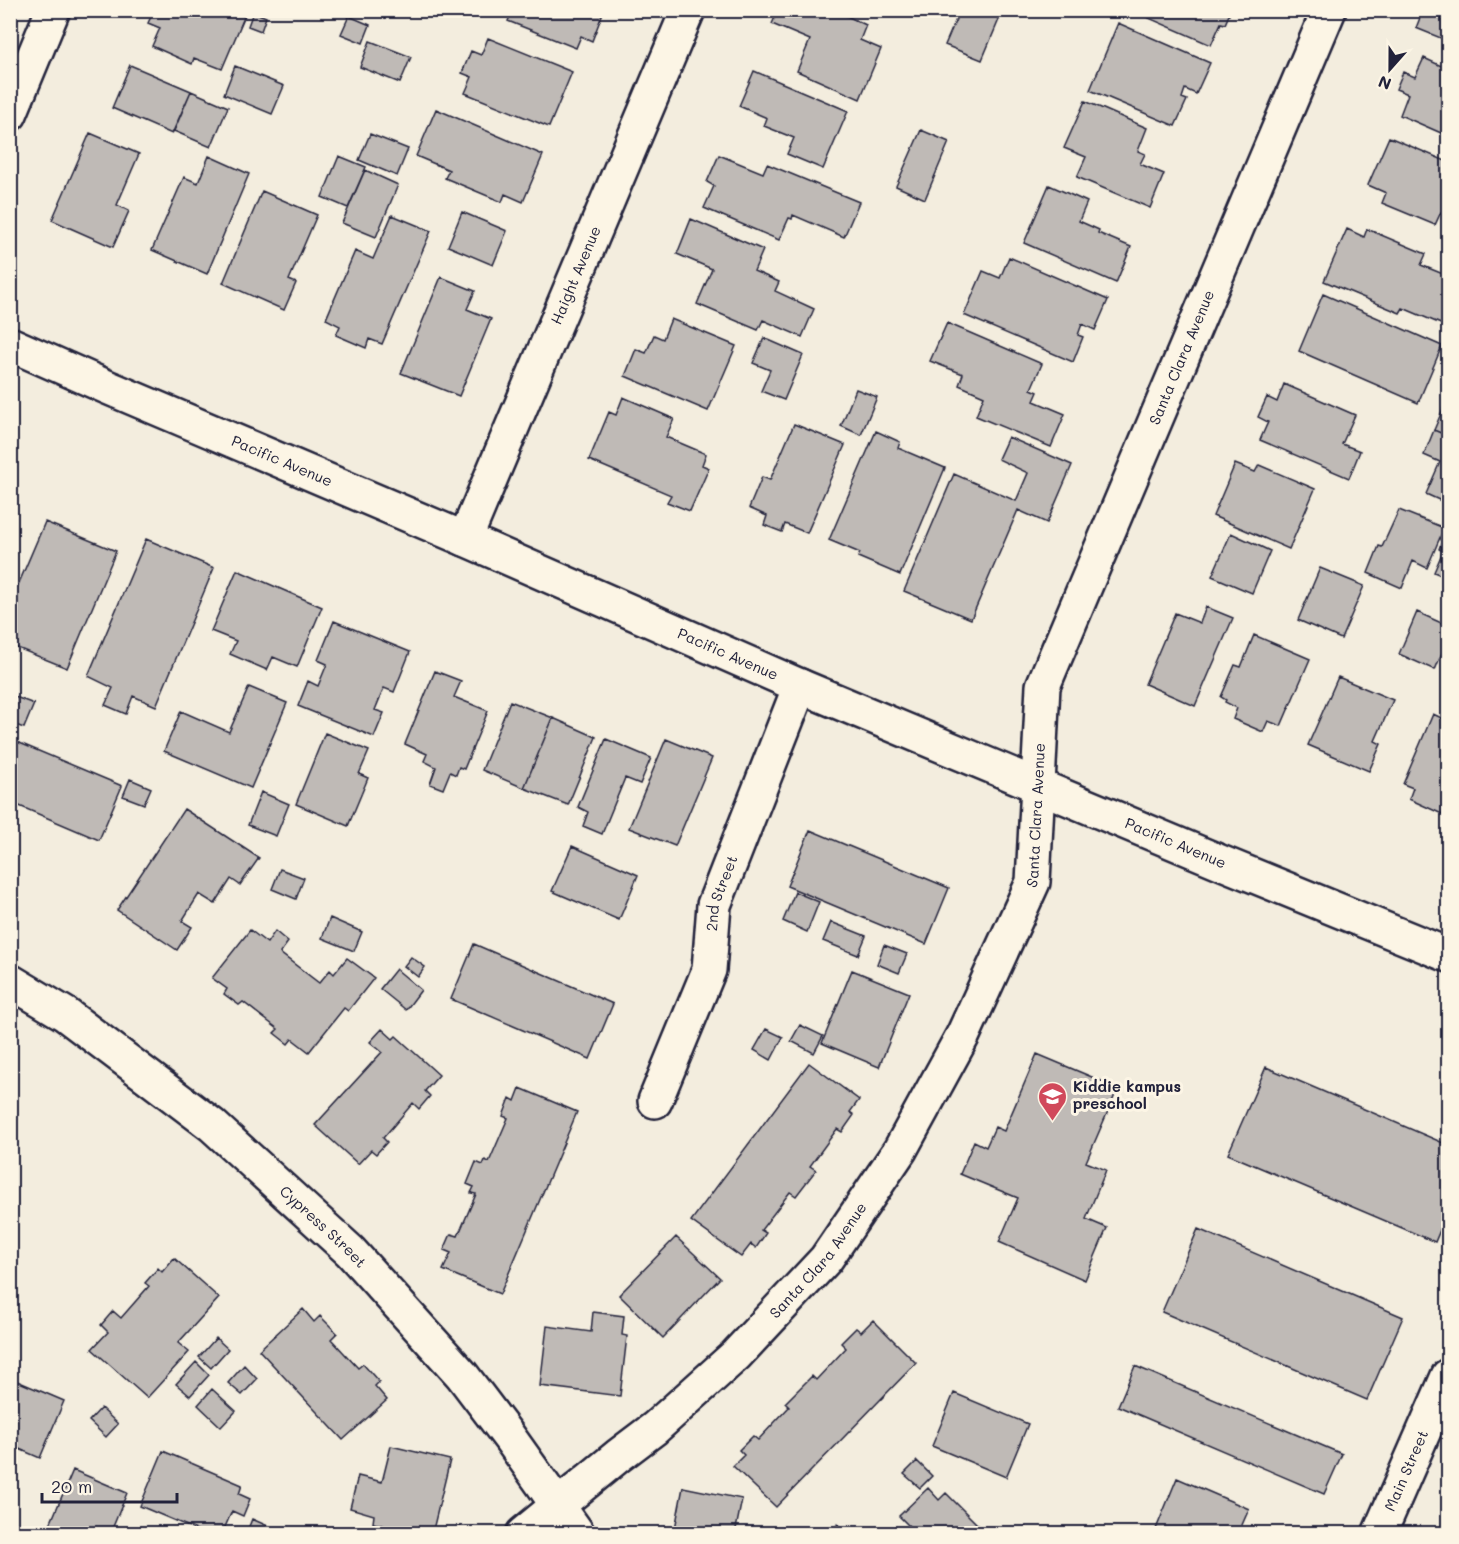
<svg xmlns="http://www.w3.org/2000/svg" width="1459" height="1544" viewBox="0 0 1459 1544" font-family="Mali,sans-serif">
  <style>
    .building { fill: #bfbab6; stroke: #22223b; stroke-width: 1.5 }
    .lines { fill: none; stroke-linecap: round; stroke-linejoin: round }
    .minor-casing { stroke: #22223b; stroke-width: 38 }
    .tertiary-casing { stroke: #22223b; stroke-width: 38 }
    .minor { stroke: #fcf5e5; stroke-width: 33 }
    .tertiary { stroke: #fcf5e5; stroke-width: 33 }
    .labels { text-anchor: middle; stroke-width: 6; stroke-linejoin: round; paint-order: stroke }
    .street-label { font-size: 15px; fill: #22223b; stroke: #fcf5e5 }
    .poi-label { font-size: 15px; font-weight: bold; fill: #22223b; stroke: #fcf5e5; text-anchor: start }
  </style>
  <rect width="100%" height="100%" fill="#f3edde"/>
  <filter id="ink" filterUnits="userSpaceOnUse"><feTurbulence type="fractalNoise" baseFrequency=".0167" numOctaves="2"/><feDisplacementMap in="SourceGraphic" scale="12" xChannelSelector="R" yChannelSelector="G"/><feConvolveMatrix kernelMatrix="1 2 1 2 8 2 1 2 1" color-interpolation-filters="sRGB"/></filter>
  <g filter="url(#ink)">
    <!-- building -->
    <path class="building" d="M154,10H236L245,15L222,69L194,58L192,64L152,46L160,28L148,23Z
      M513,10H604L592,41L581,36L576,48L508,21Z
      M778,10H834L866,25L860,40L881,49L860,99L797,71L810,40L772,24Z
      M960,10H1003L982,60L945,45Z
      M1136,10H1231L1225,24L1221,23L1211,45L1135,12Z
      M1423,10H1448V41L1416,28Z
      M253,12L266,17L261,31L248,26Z
      M349,16L370,25L363,43L341,34Z
      M1118,23L1210,63L1196,94L1185,89L1182,98L1187,100L1175,126L1090,90Z
      M488,38L572,72L549,127L465,93L472,77L462,73L471,51L481,55Z
      M370,41L411,57L400,83L360,67Z
      M1424,58L1448,69V136L1400,115L1408,94L1396,89L1403,72L1415,77Z
      M130,65L191,91L172,134L112,108Z
      M235,66L284,86L272,114L224,94Z
      M754,71L848,111L823,169L787,154L794,138L764,126L767,118L739,106Z
      M191,91L228,107L211,147L174,131Z
      M1085,101L1147,128L1138,151L1145,154L1140,164L1164,174L1150,208L1077,177L1086,157L1064,148Z
      M436,109L543,155L523,202L505,194L502,202L445,178L449,170L416,156Z
      M921,130L949,142L925,199L896,186Z
      M90,133L139,154L117,205L129,211L113,247L52,220Z
      M370,134L408,149L397,176L359,160Z
      M1389,137L1448,162V215L1441,212L1435,225L1382,203L1386,193L1368,185Z
      M719,155L763,173L767,164L859,202L844,237L793,215L792,219L789,218L779,240L704,208L714,186L707,182Z
      M209,156L249,174L207,274L152,250L184,177L198,183Z
      M339,156L366,167L348,208L322,197Z
      M365,170L398,185L376,237L342,223Z
      M1049,185L1087,202L1079,221L1099,230L1098,233L1131,247L1116,283L1024,243Z
      M262,191L317,215L289,280L296,283L284,310L223,283Z
      M462,212L507,231L493,265L448,246Z
      M392,215L431,231L382,344L369,339L366,348L336,335L340,326L326,319L355,251L373,259Z
      M691,219L763,250L754,271L779,282L775,291L814,309L802,337L763,320L758,330L697,304L712,269L677,254Z
      M1347,229L1364,237L1367,229L1426,254L1421,265L1448,276V327L1403,308L1400,313L1324,281Z
      M1009,257L1108,300L1095,330L1082,324L1078,335L1083,337L1073,362L964,315L983,271L1000,278Z
      M441,277L475,291L467,309L491,319L459,396L401,373Z
      M1323,294L1442,346L1418,403L1299,351Z
      M671,319L736,346L708,411L625,376L636,349L646,353L654,335L663,339Z
      M947,323L1042,364L1031,389L1038,392L1034,401L1065,414L1051,447L976,416L984,396L959,385L963,374L930,361Z
      M764,338L803,355L784,400L761,391L770,370L753,363Z
      M1284,384L1355,415L1342,444L1360,451L1349,478L1260,440L1268,422L1258,417L1267,397L1277,402Z
      M856,389L877,397L861,435L841,426Z
      M623,397L674,419L666,437L706,454L702,465L709,468L690,511L667,502L671,495L589,460L609,412L616,415Z
      M1448,397V436L1434,430Z
      M794,424L845,445L807,533L785,524L782,532L764,525L767,516L749,508L762,477L770,480Z
      M1434,430L1448,436V504L1426,494L1440,462L1424,455Z
      M876,431L900,442L898,448L945,468L900,575L858,557L860,553L829,540Z
      M1008,437L1072,465L1047,523L1018,510L971,619L904,591L954,474L1016,501L1028,473L998,459Z
      M1235,464L1255,472L1259,465L1315,489L1289,549L1213,516Z
      M1399,510L1444,528L1427,568L1413,561L1402,588L1368,573L1379,546L1382,547Z
      M45,522L116,551L67,668L10,645V604Z
      M1448,526V578L1434,572L1443,551L1439,549Z
      M1231,533L1270,551L1252,593L1212,576Z
      M146,539L214,568L156,706L133,696L126,714L105,705L113,688L88,676Z
      M1320,568L1364,586L1341,639L1298,620Z
      M237,570L322,607L297,667L273,657L267,670L230,654L236,641L211,631Z
      M1206,607L1233,618L1195,706L1145,684L1175,613L1200,623Z
      M1417,612L1448,626V638L1435,670L1399,654Z
      M334,621L410,652L394,692L384,688L375,710L384,713L374,737L298,706L308,681L318,686L327,664L318,660Z
      M1254,635L1310,659L1281,726L1268,721L1263,732L1233,719L1237,708L1225,702L1226,700L1221,697L1235,665L1241,667Z
      M435,671L461,681L454,697L488,711L464,769L459,767L456,775L450,772L443,789L430,784L436,767L424,761L427,754L405,744Z
      M1338,677L1393,700L1375,741L1381,744L1369,771L1308,745Z
      M249,687L287,703L251,788L164,751L181,711L229,732Z
      M10,695L34,704L24,728L10,723Z
      M510,701L553,718L524,788L482,770Z
      M1433,714L1448,721V803H1447L1442,814L1409,799L1413,788L1403,784Z
      M553,718L596,737L568,805L524,788Z
      M325,733L369,751L359,774L368,778L348,826L296,804Z
      M10,739L122,786L99,840L10,802Z
      M606,739L651,758L640,784L625,778L602,834L583,826L588,812L578,807Z
      M666,739L712,758L675,846L629,828Z
      M130,779L151,788L144,804L123,796Z
      M261,792L289,804L276,836L248,825Z
      M184,809L259,858L240,885L231,879L215,904L199,894L182,921L192,927L177,950L117,910Z
      M810,830L949,888L926,944L787,886Z
      M572,846L638,875L619,920L552,891Z
      M280,869L304,878L296,899L272,889Z
      M795,892L819,902L807,932L783,921Z
      M330,918L362,932L354,951L322,938Z
      M831,922L866,936L858,955L823,941Z
      M250,930L267,943L275,931L288,942L280,953L319,983L330,970L334,974L347,958L374,978L348,1011L344,1008L309,1052L292,1039L288,1044L274,1033L278,1029L243,1002L239,1005L224,994L227,989L212,978Z
      M474,944L613,1004L590,1059L451,999Z
      M884,945L907,954L899,973L877,964Z
      M411,957L425,967L418,977L404,966Z
      M396,969L421,990L406,1010L380,989Z
      M852,970L909,993L879,1067L822,1043Z
      M800,1025L823,1036L814,1053L791,1041Z
      M382,1029L393,1039L396,1036L439,1075L425,1091L430,1096L419,1109L413,1103L383,1138L387,1142L376,1154L371,1150L358,1164L315,1125L382,1052L370,1042Z
      M766,1029L783,1037L771,1060L754,1050Z
      M1037,1054L1118,1088L1086,1162L1106,1170L1086,1219L1107,1228L1085,1280L999,1242L1018,1198L960,1174L974,1141L986,1147L995,1127L1004,1131Z
      M809,1063L859,1100L850,1112L854,1115L842,1132L837,1129L810,1166L816,1170L796,1196L790,1192L761,1230L766,1233L756,1248L751,1244L741,1257L691,1221Z
      M1266,1067L1448,1145V1211L1435,1242L1228,1154Z
      M520,1088L577,1112L500,1294L443,1270L451,1253L444,1250L451,1234L458,1236L476,1194L471,1193L474,1187L467,1184L476,1162L483,1165L485,1160L489,1162L508,1118L503,1116L510,1098L515,1101Z
      M1198,1229L1403,1317L1367,1400L1162,1312Z
      M676,1237L720,1278L663,1338L619,1295Z
      M174,1258L219,1298L178,1343L189,1352L147,1398L92,1349L108,1332L101,1325L113,1311L121,1318L149,1286L145,1283L158,1268L162,1272Z
      M303,1309L314,1322L320,1316L337,1333L331,1339L358,1368L363,1364L379,1382L375,1386L387,1400L343,1440L259,1350Z
      M593,1312L624,1316L622,1335L627,1336L620,1396L540,1386L547,1326L591,1332Z
      M873,1320L916,1363L776,1507L733,1466L744,1455L739,1450L753,1436L758,1440L789,1407L785,1403L812,1376L816,1380L846,1348L841,1343L856,1328L861,1332Z
      M216,1338L228,1349L211,1368L199,1357Z
      M196,1362L209,1375L190,1396L176,1384Z
      M244,1365L257,1379L242,1395L228,1383Z
      M1135,1366L1342,1454L1324,1494L1118,1406Z
      M10,1378L64,1401L40,1458L10,1445Z
      M212,1389L236,1411L221,1427L198,1405Z
      M954,1393L1028,1424L1006,1477L932,1446Z
      M101,1408L118,1424L106,1437L89,1421Z
      M391,1446L450,1460L432,1534H419L373,1523L374,1515L350,1508L358,1476L382,1482Z
      M163,1451L242,1485L239,1494L250,1499L243,1516L232,1511L222,1534H206L140,1506Z
      M917,1461L932,1476L920,1488L904,1474Z
      M73,1470L127,1493L110,1534H46Z
      M1177,1478L1249,1509L1238,1534H1154Z
      M683,1487L742,1499L735,1534H674Z
      M928,1488L939,1500L946,1493L987,1534H905L911,1528L899,1516Z
      M252,1519L286,1534H246Z
      M838,1524L847,1534H828Z"/>
    <g class="lines">
      <defs>
        <g id="minor">
          <path d="M10,114L53,10"/>
          <path id="s1" d="M465,539L688,10"/>
          <path id="s2" d="M10,981L65,1014L212,1125L350,1251L462,1375L509,1437L578,1534"/>
          <path id="s3" d="M655,1101L709,970L714,905L800,686"/>
          <path id="s4" d="M523,1534L618,1456L655,1428L736,1355L826,1259L900,1150L963,1035L1033,882L1043,686L1329,10"/>
          <path id="s5" d="M1379,1534L1448,1376"/>
        </g>
        <g id="tertiary">
          <path id="s6" d="M10,344L107,387L465,539L800,686L1225,864L1448,955"/>
        </g>
      </defs>
      <!-- minor casing -->
      <use href="#minor" class="minor-casing"/>
      <!-- tertiary casing -->
      <use href="#tertiary" class="tertiary-casing"/>
      <!-- minor -->
      <use href="#minor" class="minor"/>
      <!-- tertiary -->
      <use href="#tertiary" class="tertiary"/>
    </g>
  </g>
  <!-- icons -->
  <defs>
    <symbol id="school-pin" viewBox="-11 -11 22 30"><path d="M0 17L-7.5 6A9.5 9.5 0 1 1 7.5 6Z" fill="#d1495b" stroke="#fcf5e5"/><path d="M0-5L7-2L0 1L-7-2ZM-4 1L0 2.5L4 1V4Q0 6-4 4Z" fill="#fff"/></symbol>
  </defs>
  <g fill-rule="evenodd">
    <use href="#school-pin" x="1036" y="1080" width="33" height="45"/>
  </g>
  <g class="labels">
    <!-- street labels -->
    <g class="street-label">
      <text dy="5" stroke="none"><textPath href="#s1" startOffset="286">Haight Avenue</textPath></text>
      <text dy="5" stroke="none"><textPath href="#s4" startOffset="1394">Santa Clara Avenue</textPath></text>
      <text dy="5" stroke="none"><textPath href="#s6" startOffset="296">Pacific Avenue</textPath></text>
      <text dy="5" stroke="none"><textPath href="#s6" startOffset="782">Pacific Avenue</textPath></text>
      <text dy="5" stroke="none"><textPath href="#s4" startOffset="908">Santa Clara Avenue</textPath></text>
      <text dy="5" stroke="none"><textPath href="#s6" startOffset="1268">Pacific Avenue</textPath></text>
      <text dy="5" stroke="none"><textPath href="#s3" startOffset="220">2nd Street</textPath></text>
      <text dy="5" stroke="none"><textPath href="#s2" startOffset="399">Cypress Street</textPath></text>
      <text dy="5" stroke="none"><textPath href="#s4" startOffset="404">Santa Clara Avenue</textPath></text>
      <text dy="5" stroke="none"><textPath href="#s5" startOffset="69">Main Street</textPath></text>
    </g>
    <!-- poi labels -->
    <g class="poi-label">
      <text x="1073" y="1092">Kiddie kampus<tspan x="1073" dy="17">preschool</tspan></text>
    </g>
  </g>
  <!-- margin -->
  <rect width="1459" height="1544" fill="none" stroke="#fcf5e5" stroke-width="36"/>
  <rect x="18" y="18" width="1423" height="1508" fill="none" stroke="#22223b" stroke-width="2" filter="url(#ink)"/>
  <!-- north arrow -->
  <g transform="translate(1390 69) rotate(201)" stroke="#fcf5e5" stroke-width="4.5" paint-order="stroke">
  <path d="M0-4.5L10 22L0 15L-10 22Z" fill="#22223b"/>
  <text y="-9" font-size="16" font-weight="bold" text-anchor="middle" fill="#22223b">N</text>
  </g>
  <!-- scale -->
  <path d="M42 1493v9h135v-9" fill="none" stroke="#22223b" stroke-width="3"/>
  <text x="51" y="1493" font-size="18" fill="#22223b" stroke="#fcf5e5" stroke-width="4.5" paint-order="stroke">20 m</text>
</svg>
